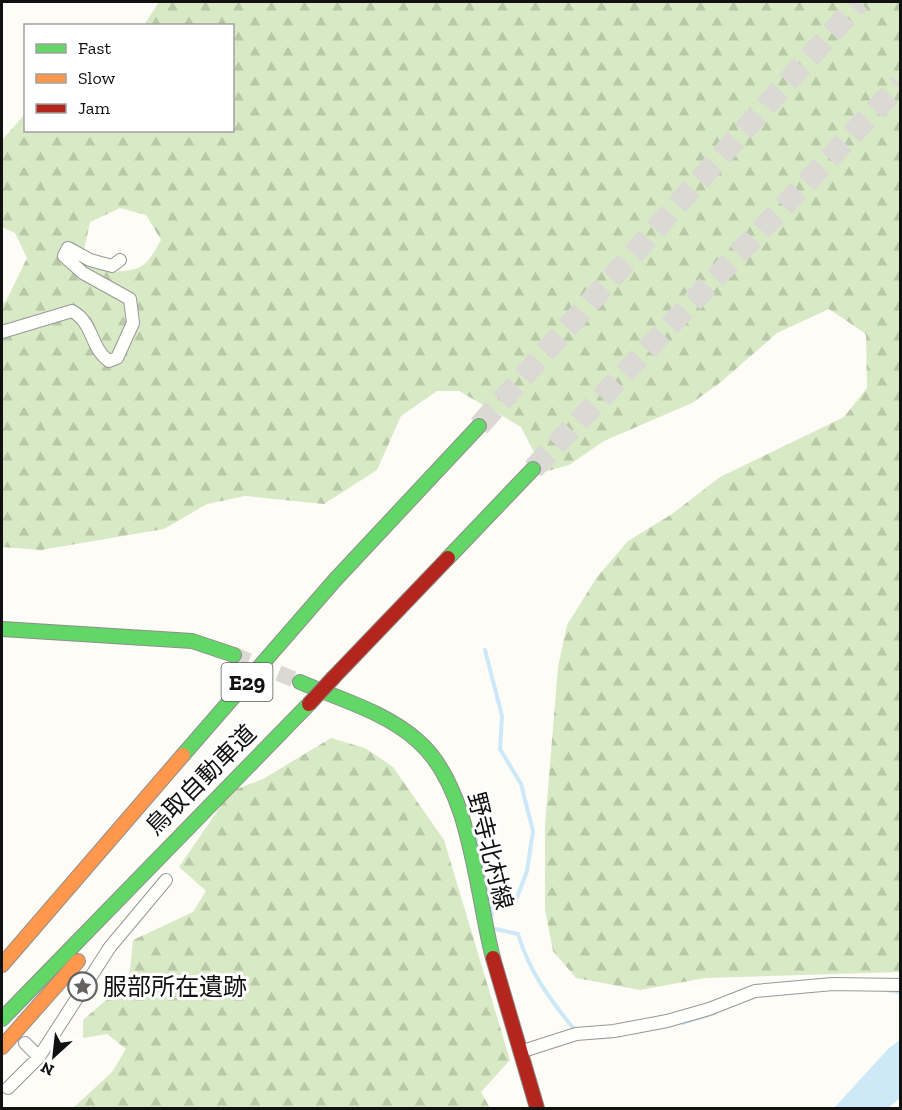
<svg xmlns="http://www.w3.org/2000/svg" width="902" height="1110" viewBox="0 0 902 1110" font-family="'Zilla Slab','Noto Sans JP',serif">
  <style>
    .forest { fill: url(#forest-firs); fill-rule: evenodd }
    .water { fill: #cde8f7 }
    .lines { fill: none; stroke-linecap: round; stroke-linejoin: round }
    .stream { stroke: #cde8f7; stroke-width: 4 }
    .secondary-tunnel { stroke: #dad9d4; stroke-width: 16; stroke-dasharray: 16 8; stroke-linecap: butt }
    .highway-tunnel { stroke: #dad9d4; stroke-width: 22; stroke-dasharray: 22 11; stroke-linecap: butt }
    .street-casing { stroke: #979795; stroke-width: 14 }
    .fast-casing { stroke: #8e8d8b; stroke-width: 16 }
    .slow-casing { stroke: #8e8d8b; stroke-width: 16 }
    .jam-casing { stroke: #8e8d8b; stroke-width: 16 }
    .street { stroke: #fffffe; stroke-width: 12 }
    .fast { stroke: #63d668; stroke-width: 14 }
    .slow { stroke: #ff974d; stroke-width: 14 }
    .jam { stroke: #b3261e; stroke-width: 14 }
    .jam-bridge-casing { stroke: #858482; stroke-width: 16; stroke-linecap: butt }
    .jam-bridge { stroke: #b3261e; stroke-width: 14 }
    .labels { text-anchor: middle; stroke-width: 6; stroke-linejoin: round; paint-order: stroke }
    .shield { fill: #fff; stroke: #585858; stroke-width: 1.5 }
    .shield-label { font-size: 22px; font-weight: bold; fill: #111 }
    .street-label { font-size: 24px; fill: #111; stroke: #fff }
    .poi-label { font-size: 24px; fill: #111; stroke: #fff; text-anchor: start }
  </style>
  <defs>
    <pattern id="forest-firs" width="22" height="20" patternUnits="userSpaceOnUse" patternTransform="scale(1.5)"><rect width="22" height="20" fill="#d8eac5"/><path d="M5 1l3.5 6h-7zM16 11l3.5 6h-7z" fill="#b8c8a8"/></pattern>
  </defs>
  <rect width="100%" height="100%" fill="#fdfcf7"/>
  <!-- forest -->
  <path class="forest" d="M159,2H900V972L705,978L640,990L576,978L553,951L545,910V826L558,667L567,625L597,577L628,541L672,514L720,477L844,417L867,388L866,334L829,309L777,333L721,382L692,403L604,441L569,465L544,472L521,427L459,391H437L401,416L377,470L324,504L245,496L207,504L164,529L41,550L2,547V304L6,301L27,258L15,233L2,227V140L25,114L26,130H232V26L144,25ZM120,208L146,215L161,240C146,267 143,270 112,272L84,250L90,222Z
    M331,738L365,748L393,767L444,840L510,1060L481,1092L490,1108H73L112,1072L126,1049L107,1034L83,1038V1020L129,980L133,940L193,912L206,891L179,867L231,791L263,779Z"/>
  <!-- water -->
  <path class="water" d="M900,1040V1098L888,1108H834L889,1048Z"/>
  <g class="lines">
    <!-- stream -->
    <path class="stream" d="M485,650L502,716L500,749L521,784L533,831L527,871L516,900
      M476,837L492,915
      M496,929L518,934C529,971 549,998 573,1028
      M887,990L899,992
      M682,1023L715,1013
      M585,1038L610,1037"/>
    <!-- secondary-tunnel -->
    <path class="secondary-tunnel" d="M234,655L300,682"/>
    <!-- highway-tunnel -->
    <path class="highway-tunnel" d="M479,426L859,2
      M533,469L900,84"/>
    <defs>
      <path id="street" d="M2,332L72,311C94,323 90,348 109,361L117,358L133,323L130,299L83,273L64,256L68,248L90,260L112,266L120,260
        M25,1043L39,1057
        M520,1052L576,1034L614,1031L667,1021L709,1009L755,991L833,984L900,985
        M8,1088L39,1057L110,947L166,880"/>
      <path id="fast" d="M448,558L533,469
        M2,629L192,641L234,655
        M300,682C339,699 386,712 418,741C471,787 476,893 493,958
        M183,755L335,580L479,426
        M2,1019L309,704"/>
      <path id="slow" d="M2,965L183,755
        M2,1047L78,961"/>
      <path id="jam" d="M334,677L448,558
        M493,958L537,1108"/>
    </defs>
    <!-- street casing -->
    <use href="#street" class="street-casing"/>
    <!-- fast casing -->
    <use href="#fast" class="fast-casing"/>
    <!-- slow casing -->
    <use href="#slow" class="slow-casing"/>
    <!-- jam casing -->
    <use href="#jam" class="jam-casing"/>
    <!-- street -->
    <use href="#street" class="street"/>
    <!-- fast -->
    <use href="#fast" class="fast"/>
    <!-- slow -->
    <use href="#slow" class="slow"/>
    <!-- jam -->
    <use href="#jam" class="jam"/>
    <defs>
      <path id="jam-bridge" d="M309,704L334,677"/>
    </defs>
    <!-- jam-bridge casing -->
    <use href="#jam-bridge" class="jam-bridge-casing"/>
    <!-- jam-bridge -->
    <use href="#jam-bridge" class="jam-bridge"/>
  </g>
  <!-- icons -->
  <defs>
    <symbol id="sight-ring" viewBox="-11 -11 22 22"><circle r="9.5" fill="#fff" stroke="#646362" stroke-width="1.5"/><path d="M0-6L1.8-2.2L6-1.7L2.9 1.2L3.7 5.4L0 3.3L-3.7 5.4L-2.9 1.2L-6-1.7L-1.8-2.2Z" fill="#646362"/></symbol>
  </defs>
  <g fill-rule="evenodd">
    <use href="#sight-ring" x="66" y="970" width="33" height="33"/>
  </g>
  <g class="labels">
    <!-- shield labels -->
    <rect class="shield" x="221.5" y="663" width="51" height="38" rx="4.5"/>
    <g class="shield-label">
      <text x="247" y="690">E29</text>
    </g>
    <!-- street labels -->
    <g class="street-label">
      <text transform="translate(201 780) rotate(-45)" y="8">鳥取自動車道</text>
      <text transform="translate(490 851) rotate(76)" y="8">野寺北村線</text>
    </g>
    <!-- poi labels -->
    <g class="poi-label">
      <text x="103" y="995">服部所在遺跡</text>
    </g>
  </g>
  <!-- border -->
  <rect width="902" height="1110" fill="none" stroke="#111111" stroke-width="6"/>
  <!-- legend -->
  <rect x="24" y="24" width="210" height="108" fill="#ffffff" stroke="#a0a0a0" stroke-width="1.5"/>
  <rect x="36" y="44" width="30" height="9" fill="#63d668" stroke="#a0a0a0" stroke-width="1.5"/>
  <text x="78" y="54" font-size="18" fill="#111111">Fast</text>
  <rect x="36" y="74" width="30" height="9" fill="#ff974d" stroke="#a0a0a0" stroke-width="1.5"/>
  <text x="78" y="84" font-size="18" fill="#111111">Slow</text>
  <rect x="36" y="104" width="30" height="9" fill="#b3261e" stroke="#a0a0a0" stroke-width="1.5"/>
  <text x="78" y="114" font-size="18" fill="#111111">Jam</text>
  <!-- north arrow -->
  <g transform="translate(54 1056) rotate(207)" stroke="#ffffff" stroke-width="4.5" paint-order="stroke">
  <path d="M0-4.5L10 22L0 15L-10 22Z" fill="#111111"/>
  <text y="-9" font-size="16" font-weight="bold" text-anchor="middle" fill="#111111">N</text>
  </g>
</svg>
